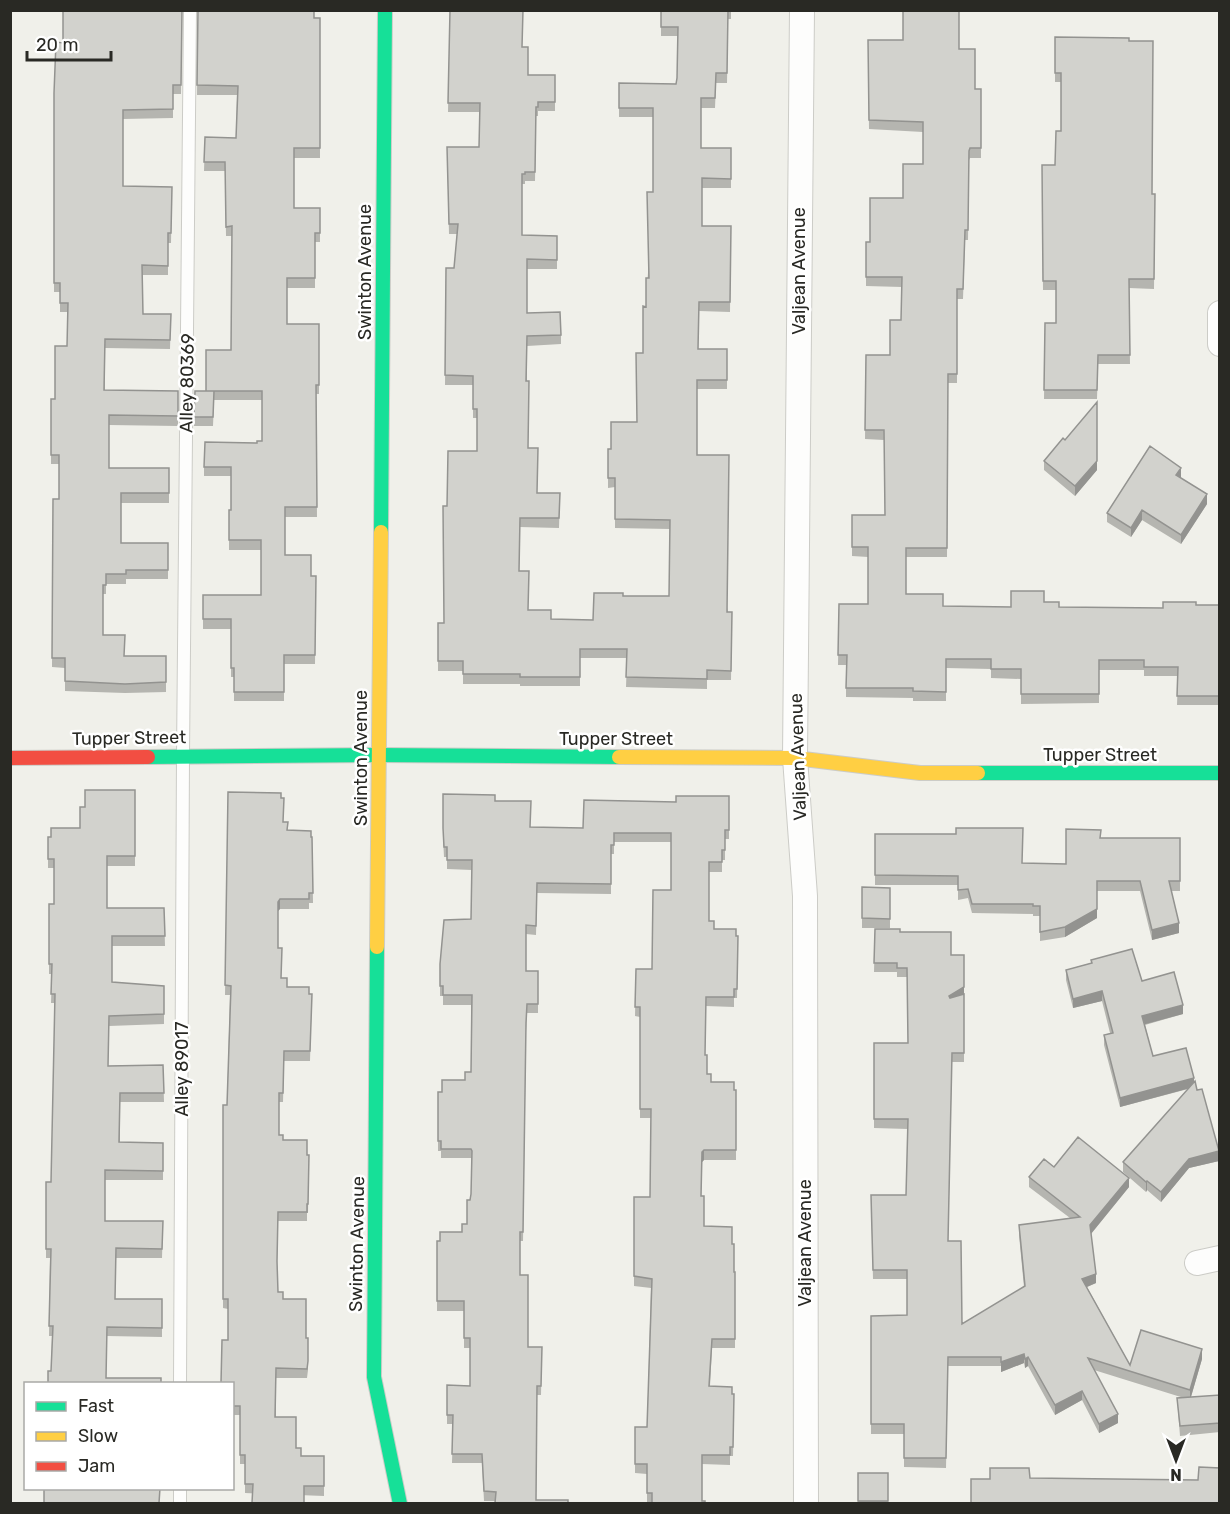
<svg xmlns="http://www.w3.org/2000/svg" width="1230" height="1514" viewBox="0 0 1230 1514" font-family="Rubik,sans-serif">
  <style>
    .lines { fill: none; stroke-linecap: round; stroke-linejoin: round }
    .lane-casing { stroke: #ccccc7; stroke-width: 14 }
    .street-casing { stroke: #ccccc7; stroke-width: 26 }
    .fast-casing { stroke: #ccccc7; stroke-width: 16 }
    .slow-casing { stroke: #ccccc7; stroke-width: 16 }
    .jam-casing { stroke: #ccccc7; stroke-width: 16 }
    .lane { stroke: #fdfdfc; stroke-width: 12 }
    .street { stroke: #fdfdfc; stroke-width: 24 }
    .fast { stroke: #16e098; stroke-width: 14 }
    .slow { stroke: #ffcf43; stroke-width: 14 }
    .jam { stroke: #f24e42; stroke-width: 14 }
    .wall { fill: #b5b5b0 }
    .shaded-wall { fill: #939390 }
    .building { fill: #d2d2cd; stroke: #939390; stroke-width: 1.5 }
    .labels { text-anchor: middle; stroke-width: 5; stroke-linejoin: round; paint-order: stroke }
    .street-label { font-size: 18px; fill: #292924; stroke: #fff }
  </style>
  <rect width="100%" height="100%" fill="#f0f0ea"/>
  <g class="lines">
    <defs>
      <path id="lane" d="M180,1384L183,755L190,10
        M180,1504V1488"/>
      <path id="street" d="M802,10L795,758L805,896L806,1504
        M1220,313V344
        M1197,1263L1220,1258"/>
      <path id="fast" d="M381,532L385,10
        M148,757L379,755L619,757
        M978,773H1220
        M377,947L374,1377L400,1504"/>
      <path id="slow" d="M619,757L795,758L920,773H978
        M377,947L381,532"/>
      <path id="jam" d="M10,758L148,757"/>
    </defs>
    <!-- lane casing -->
    <use href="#lane" class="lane-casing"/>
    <!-- street casing -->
    <use href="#street" class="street-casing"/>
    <!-- fast casing -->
    <use href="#fast" class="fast-casing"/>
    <!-- slow casing -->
    <use href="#slow" class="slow-casing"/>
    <!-- jam casing -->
    <use href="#jam" class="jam-casing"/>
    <!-- lane -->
    <use href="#lane" class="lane"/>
    <!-- street -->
    <use href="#street" class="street"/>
    <!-- fast -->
    <use href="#fast" class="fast"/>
    <!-- slow -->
    <use href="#slow" class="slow"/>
    <!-- jam -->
    <use href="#jam" class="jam"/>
  </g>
  <!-- wall -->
  <path class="wall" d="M182,10L181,94H173V118L123,119V186L172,187L171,243H168V275H142L143,314H171L170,349L105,348V390L178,391V426L109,425V468H169V503H121V543H168V579H126V584H106V594H103V635L124,656H166V692L125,693L65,691V668L52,667L53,499H59V464H51V399H55L67,346L68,312H60V292H54V93Z
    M198,10L320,18V158H294V208H320V242H315V288H287V324H319V394H316L317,517H285V555L311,576H316L315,664H284V701H234V677H231V629H203V595H261V550H229V510H231V476H204V467L262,441V400H214L213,426H194L195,391H206L231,350L232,236H226L225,171H204L205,137L236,138L237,95H197Z
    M450,10L522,47L528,75H555V111H538V116H536L535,181H525V184H522V235L557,236V269H527V313L561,335V344L527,346V381L528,448L537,493H560L559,528L520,527L519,571L528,610L551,619L593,620L623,596H669L670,529L615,528V487L608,488V449H611L637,422L643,353L653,192V117H619V83L676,84L677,78L678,36H661V10H731V19H728L727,83H716L715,108H701V148H731V188H702V226H731L730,312L699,311L698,349H727V389H697V455L728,612H732L731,680H707V689L626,687L627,658H580V686H520V684H463V671H438V623H444L447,506L477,451V418H473V385H445L446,268H454L457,234H449L447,147H479L480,112H448Z
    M1055,37L1152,194H1155L1154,289L1129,288L1130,364H1098L1097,399H1044L1045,323H1056V290H1043L1042,165H1055L1061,131V82H1055Z
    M868,40H903L959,49L975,89H981V158H970L969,160L968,240H965L963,299H957V383H948L947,557H906V594L943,606L1011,607L1044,602L1059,607L1163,608L1196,605H1220V705H1177L1178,676H1144V670H1099V703L1021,704V679L991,678V669L946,668V701H913V698L846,697V665H838L839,604H868V557L852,556V515H885L884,440L865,439L866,355H890L901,320L902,287L866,286V242H870L903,198L923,164V132L869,129Z
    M1065,440L1097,470L1075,496L1044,470V461Z
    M1181,478L1207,504L1181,544L1142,520L1131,537L1107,522V513Z
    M85,790H135V866H107V908H164L165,946H112V982L164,986V1024L109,1026L108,1066L163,1065L164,1102H120V1142L163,1143V1180H105V1221H163L162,1258H116L115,1299H162V1337L107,1336L106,1378H161V1383H48V1371H51L52,1336H49L50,1258H46V1182H51L55,1003H51L52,974H49V904H54V868H48V837H51V828H80V807H85Z
    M228,792L283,822L288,830L312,837L313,903H309V909H280L278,911V948L281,978L287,987L309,994H312L310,1061H284L283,1102H279V1135L283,1140L307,1155H309L308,1213H307V1221H278L277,1265L278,1292L283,1299L306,1338L308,1370L307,1378H276V1417L301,1456H324V1496L245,1493V1464H240V1415H232V1383L228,1340V1309L223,1308V1105H227L230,995H225Z
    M443,794L495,801L531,827L583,828L676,802L729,796V839H725V860H722V872H709V921L714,929L738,936L737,998H734V1007L706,1006L705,1055L707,1074L711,1082L734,1090H736V1160H704L702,1162L701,1196L704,1226L732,1244L734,1272H735V1348H712L710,1386L734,1394L733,1456H730V1465L702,1464L652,1502H647V1474L635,1473V1427H647L651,1288L634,1286V1197H650L651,1118H640V1017L635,1016L636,969H652L671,890V842H614V854H611V894L537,893L536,935L526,934V971H538V1013H527L526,1032L523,1241H520V1275L528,1347H542L541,1395H537L496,1501H484L482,1463H452L453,1424H447V1385L470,1386V1348H464V1311H437V1241H440L462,1232L467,1224L471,1194L472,1161L471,1158H441V1151H438V1092H442L465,1080L471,1072V1005H443V996H440V964L471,919L472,870L447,869V857H444L443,837Z
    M875,834L1023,863L1066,864L1100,838H1180V891H1171L1179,933L1152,940L1140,891H1097V918L1065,937L1040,941V916H1033V914L972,913L968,898L958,900V885H875Z
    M862,887L890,888V928H862Z
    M875,929L900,932L951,955H964V1062H952L948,1241L962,1324L1024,1287L1019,1235V1225L1070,1218L1029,1187V1177L1054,1167L1129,1187L1091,1234L1096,1283L1087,1287L1130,1365L1202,1359L1191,1397L1220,1395V1432L1180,1436L1177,1398H1184L1094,1370L1118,1423L1099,1433L1082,1400L1055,1415L1028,1366L1025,1368L1024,1363L1001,1372V1366H948L946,1468L904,1467V1434H871V1316L907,1315V1279H873L871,1195H906L908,1129L874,1128V1043H908L907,977H897V972H874Z
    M1091,960L1142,981L1183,1014L1145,1025L1153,1056L1194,1082L1219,1161L1189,1168L1161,1202L1147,1190L1146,1192L1123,1172V1162L1188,1089L1120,1107L1104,1045V1035L1110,1033L1102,1001L1073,1008L1066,980V970L1091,963Z
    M858,1473H888V1503H858Z"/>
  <!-- shaded-wall -->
  <path class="shaded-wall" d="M1097,402V470L1075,496V486Z
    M1181,468V478L1176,475Z
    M1207,494V504L1181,544V535Z
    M1142,510V520L1131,537V528Z
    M1097,881V918L1065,937V927Z
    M280,899V909L278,911V902Z
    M1179,923V933L1152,940V930Z
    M964,987V997L949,1005V996Z
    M1102,991V1001L1073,1008V999Z
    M1183,1005V1014L1142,1025V1016Z
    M1194,1078V1087L1120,1107V1098Z
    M704,1150V1160L702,1162V1152Z
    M1219,1151V1161L1189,1168L1161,1202V1192L1189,1159Z
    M1129,1178V1187L1090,1235V1225Z
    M1147,1181V1190L1146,1192V1182Z
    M1096,1274V1283L1082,1289V1279Z
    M1202,1349V1359L1190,1400V1390Z
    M1024,1354V1363L1001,1372V1362Z
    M1028,1357V1366L1025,1368V1359Z
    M1082,1391V1400L1055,1415V1405Z
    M1118,1414V1423L1099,1433V1424Z"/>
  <!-- building -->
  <path class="building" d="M63,10H182L181,85H173V109L123,110V186L172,187L171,233H168V266L142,265L143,314H171L170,340L105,339L104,390L178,391V416L109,415V468H169V493H121V543H168V570H126V574H106V585H103V635H125L124,656H166V682L125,684L65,681V658H52L53,499H59V455H51V399H55V346H67L68,303H60V283H54V93L56,42L63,43Z
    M198,10H314V18H320V148H294V208H320V233H315V278H287V324H319V385H316L317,507H285V555H311V576H316L315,655H284V692H234V668H231V619H203V595H261V540H229V510H231V467H204L205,442L257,443V441H262V391H206V350H231L232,226L226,227L225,162H204L205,137L236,138L238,86L197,85Z
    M450,10H523L522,47H528V75H555V102H538V107H536L535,172H525V174H522V235L557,236V260L527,259V313L560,312L561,335L527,336L526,381H529L528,448H538L537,493H560L559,518H520L519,571H529L528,610H551V619L593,620L594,593H623V596H669L670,520L615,519V478H608V449H611V422H637L636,353H643V306L646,307V278H649L647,192H653V108H619V83L676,84L677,78L678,27H661V10H728L727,73H716L715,98H701V148H731V179L702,178V226H731L730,302H699L698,349H727V380H697V455H729L727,612H732L731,671L707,670V679L626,677L627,649H580V677H520V674H463V661H438V623H444L443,506H447L448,451H477V409H473V376L445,375L446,268H454L458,224H449L447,147H479L480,103H448Z
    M903,10H959V49H975V89H981V148H970L969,151L968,230H965L963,289H957V374H948L947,548H906V594H943V606L1011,607V591H1044V602H1059V607L1163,608V602H1196V605H1220V696H1177L1178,667H1144V660H1099V694H1021V669H991V659H946V692L913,691V688H846L847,655H838L839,604H868V547H852V515H885L884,430H865L866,355H890V320H901L902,277H866V242H870V198H903V164H923V122L869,120L868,40H903Z
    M1055,37L1129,38V41H1153L1152,194H1155L1154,279H1129L1130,355H1098L1097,390H1044L1045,323H1056V281H1043L1042,165H1055L1056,131H1061V73H1055Z
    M195,391H214L213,417H194Z
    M1097,402V461L1075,486L1044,461L1063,438L1065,440Z
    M1150,446L1181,468L1176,475L1207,494L1181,535L1142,510L1131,528L1107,513Z
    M85,790H135V856H107V908H164L165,936H112V982L164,986V1014L109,1016L108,1066L163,1065L164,1093H120L119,1142L163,1143V1171L105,1170V1221H163L162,1249L116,1248L115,1299H162V1328L107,1327L106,1378H161V1383H48V1371H51L53,1326H49L51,1249H46V1182H51L55,994H51L52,964H49V904H54V859H48V837H51V828H80V807H85Z
    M228,792L281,793V798H284L283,822H288L287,830L311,831V837H312L313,893H309V899H280L278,902V948H282L281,978H287V987H309V994H312L310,1051H284L283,1093H279V1135H283V1140H307V1155H309L308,1204H307V1212H278L277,1261L278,1292H283V1299H306V1338H308V1361L307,1369L276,1368L275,1417H296V1448H301V1456H324V1486H304V1503H252L253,1484H245V1455H240V1406H232V1383H221L222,1340H228V1299H223V1105H227L231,986L225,985Z
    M443,794L495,795V801H531L530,827L583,828L584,800L676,802V796H729V830H725V850H722V862H709V921H714V929H736V936H738L737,989H734V997H706L705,1055H707V1074H711V1082H734V1090H736V1150H704L702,1152L701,1196H704V1226L732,1227V1244H734V1272H735V1339H712L709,1386L732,1387V1394H734L733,1447H730V1455H702V1501H705V1503H652V1493H647V1464H635V1427H647L652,1279L634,1276V1197H650L651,1109H640V1007H635L636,969H652L653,890H671V833H614V845H611V884L537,883L536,926L526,925V971H538V1004H527L526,1023L523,1232H520V1275H528V1347H542L541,1386H537L536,1500H568V1503H495L496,1492L484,1491L482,1454H452L453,1415H447V1385L470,1386V1338H464V1301H437V1241H440V1232H462V1224H467V1200H470L471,1194L472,1151L471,1149H441V1141H438V1092H442V1080H465V1072H471L472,995H443V986H440V964L444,920L471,919L472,860H447V847H444L443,828Z
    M956,828H1023L1022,863L1066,864V829L1101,830L1100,838H1180V881H1169L1179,923L1152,930L1140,881H1097V909L1065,927L1040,932V906H1033V904H972L968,889L958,890V876L875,875V834H956Z
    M862,887L890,888V919L862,918Z
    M875,929H900V932H951V955H964V987L949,996L950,998L964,994V1053H952L948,1241H961L962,1324L1025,1286L1019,1225L1080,1217L1029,1177L1044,1159L1054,1167L1078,1137L1129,1178L1090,1225L1096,1274L1082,1279L1130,1365L1141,1330L1202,1349L1190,1390L1088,1358L1118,1414L1099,1424L1082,1391L1055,1405L1028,1357L1025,1359L1024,1354L1001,1362V1357H948L946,1458H904V1424H871V1316L907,1315V1270H873L871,1195H906L908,1119H874V1043H908L907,968H897V963H874Z
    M1132,949L1142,981L1174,972L1183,1005L1142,1016L1153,1056L1186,1048L1194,1078L1120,1098L1104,1035L1113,1033L1102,991L1073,999L1066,970L1092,963L1091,960Z
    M1195,1081L1197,1090L1202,1089L1219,1151L1189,1159L1161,1192L1147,1181L1146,1182L1123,1162Z
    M1220,1395V1423L1180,1426L1177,1398Z
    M1199,1467L1220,1468V1503H971V1479H990V1468H1029L1030,1478L1198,1480Z
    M858,1473H888V1501H858Z
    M44,1488H160L159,1503H44Z"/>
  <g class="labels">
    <!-- street labels -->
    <g class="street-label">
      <text transform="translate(799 271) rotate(-90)" y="6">Valjean Avenue</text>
      <text transform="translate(365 272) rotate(-90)" y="6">Swinton Avenue</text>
      <text transform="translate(187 383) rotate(-89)" y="6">Alley 80369</text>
      <text transform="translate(129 738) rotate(-1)" y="6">Tupper Street</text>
      <text x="616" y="745">Tupper Street</text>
      <text x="1100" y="761">Tupper Street</text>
      <text transform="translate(798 757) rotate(-92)" y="6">Valjean Avenue</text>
      <text transform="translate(361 758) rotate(-90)" y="6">Swinton Avenue</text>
      <text transform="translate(182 1069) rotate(-90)" y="6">Alley 89017</text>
      <text transform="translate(805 1243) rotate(-90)" y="6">Valjean Avenue</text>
      <text transform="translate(357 1244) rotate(-89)" y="6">Swinton Avenue</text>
    </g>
  </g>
  <!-- border -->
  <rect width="1230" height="1514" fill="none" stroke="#292924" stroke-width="24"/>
  <!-- legend -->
  <rect x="24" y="1382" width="210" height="108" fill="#ffffff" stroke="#a9a9a7" stroke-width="1.5"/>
  <rect x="36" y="1402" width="30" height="9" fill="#16e098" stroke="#a9a9a7" stroke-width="1.5"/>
  <text x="78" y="1412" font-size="18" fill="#292924">Fast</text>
  <rect x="36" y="1432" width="30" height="9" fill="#ffcf43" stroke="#a9a9a7" stroke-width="1.5"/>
  <text x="78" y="1442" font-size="18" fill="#292924">Slow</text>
  <rect x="36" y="1462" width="30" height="9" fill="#f24e42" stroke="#a9a9a7" stroke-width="1.5"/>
  <text x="78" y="1472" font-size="18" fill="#292924">Jam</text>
  <!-- north arrow -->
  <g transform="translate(1176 1460) rotate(180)" stroke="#ffffff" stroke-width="4.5" paint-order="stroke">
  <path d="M0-4.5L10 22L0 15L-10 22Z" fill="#292924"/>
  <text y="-9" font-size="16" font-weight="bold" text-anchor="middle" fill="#292924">N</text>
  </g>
  <!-- scale -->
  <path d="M27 51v9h84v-9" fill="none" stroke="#292924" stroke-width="3"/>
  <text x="36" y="51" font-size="18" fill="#292924" stroke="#ffffff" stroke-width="4.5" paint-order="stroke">20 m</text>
</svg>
